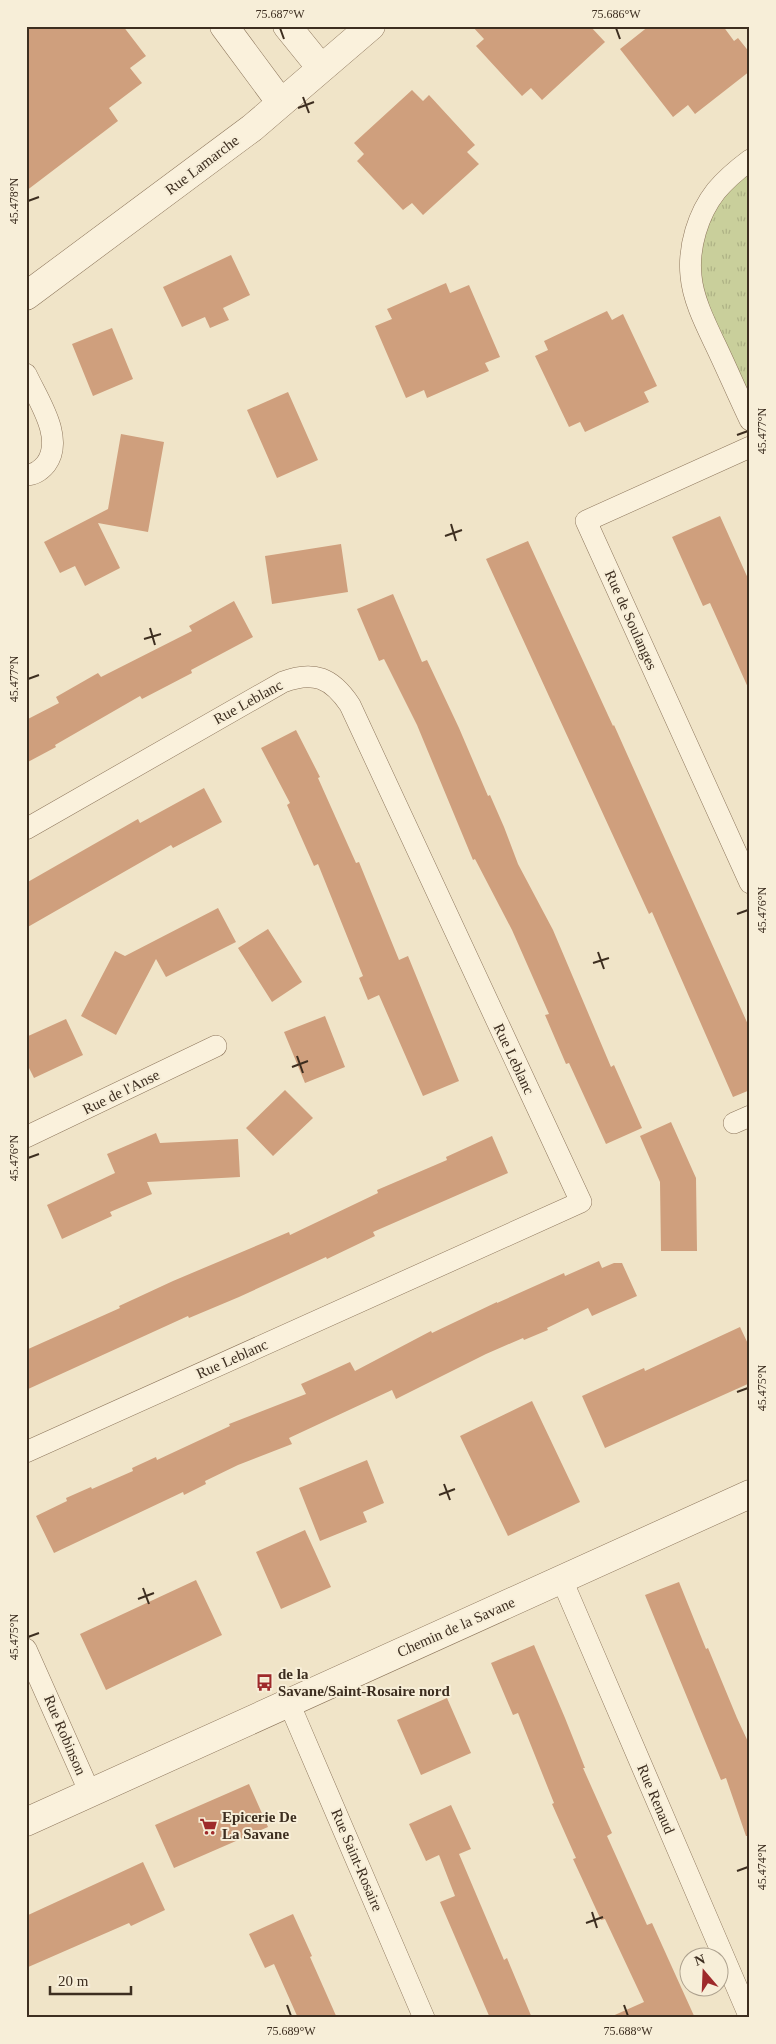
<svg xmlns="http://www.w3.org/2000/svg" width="776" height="2044" viewBox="0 0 776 2044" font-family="'Times New Roman',serif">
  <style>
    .park { fill: url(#park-tufts) }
    .building { fill: #cf9f7d }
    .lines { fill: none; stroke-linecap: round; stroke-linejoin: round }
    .minor-casing { stroke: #8d765c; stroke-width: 22 }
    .tertiary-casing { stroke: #8d765c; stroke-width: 29 }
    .minor { stroke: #faf1dc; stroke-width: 21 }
    .tertiary { stroke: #faf1dc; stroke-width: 28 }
    .ticks { fill: none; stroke: #3d2e20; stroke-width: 2 }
    .labels { text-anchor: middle; stroke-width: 4; stroke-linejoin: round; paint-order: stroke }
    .street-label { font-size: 15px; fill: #3d2e20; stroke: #f7eed8 }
    .poi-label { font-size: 15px; font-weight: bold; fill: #3d2e20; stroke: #f7eed8; text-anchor: start }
    .neatline { fill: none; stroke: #3d2e20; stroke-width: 2 }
    .ticks-label { font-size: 12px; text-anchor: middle; fill: #3d2e20 }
  </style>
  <defs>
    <pattern id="park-tufts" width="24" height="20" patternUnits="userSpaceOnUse" patternTransform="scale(1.25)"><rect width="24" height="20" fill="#c9cf9b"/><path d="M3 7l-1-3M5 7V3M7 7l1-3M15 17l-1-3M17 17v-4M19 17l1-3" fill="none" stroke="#aeb285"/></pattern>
  </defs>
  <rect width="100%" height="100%" fill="#f0e4c8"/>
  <!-- park -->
  <path class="park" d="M750,160V420L702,317L695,235Z"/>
  <!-- building -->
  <path class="building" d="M26,26H123L146,56L130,68L142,83L109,108L118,121L26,191Z
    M472,26H590L605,42L542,100L531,88L522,96L476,46L484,39Z
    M649,26H723L734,41L738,38L750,53V71L695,114L688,105L673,117L620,49Z
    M412,90L423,101L429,95L475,145L467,152L479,164L423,215L412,203L403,210L357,161L364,154L354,143Z
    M231,255L250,295L223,308L229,320L210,328L205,317L182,327L163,287Z
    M446,283L450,293L469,285L500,357L485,363L489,371L427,398L424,390L406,398L375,326L392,319L387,309Z
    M607,311L612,320L623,314L657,386L644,392L649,402L585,432L580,422L569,427L535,356L548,350L544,341Z
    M112,328L133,379L93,396L72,344Z
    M288,392L318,460L277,478L247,410Z
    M121,434L164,442L148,532L98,523L120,568L85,586L75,566L60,573L44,542L108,509Z
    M720,516L750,583V692L710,603L703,606L672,537Z
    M528,541L613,726L614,725L750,1029V1090L733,1097L652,912L649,914L486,559Z
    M341,544L348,592L272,604L265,556Z
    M393,594L422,662L427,660L459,728L488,796L490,795L504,827L518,864L553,930L611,1067L614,1065L642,1128L606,1144L569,1063L566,1064L545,1015L549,1014L512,930L475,859L473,860L417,725L384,659L379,661L357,609Z
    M234,601L253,637L191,670L192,673L142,699L140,696L55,745L56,747L26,763V720L59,703L56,697L98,673L101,677L192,631L189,626Z
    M296,730L320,777L318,778L356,863L359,862L399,960L408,956L459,1081L423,1096L379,995L368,1000L359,978L363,976L318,864L314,866L287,805L290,803L261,748Z
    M204,788L222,822L173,848L171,845L26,928V883L138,819L140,823Z
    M218,908L236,942L166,977L156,959L116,1035L81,1016L115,951L125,956Z
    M268,929L302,982L272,1002L238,948Z
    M325,1016L345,1067L305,1083L284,1032Z
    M66,1019L83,1055L34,1078L26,1062V1037Z
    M285,1090L313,1118L273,1156L246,1128Z
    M671,1122L696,1178L697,1251H661L660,1182L640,1136Z
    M156,1133L160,1143L238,1139L240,1177L147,1182L152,1194L110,1212L112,1216L62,1239L47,1205L115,1173L107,1154Z
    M492,1136L508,1173L373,1232L375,1236L327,1259L326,1257L239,1297L189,1318L188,1316L26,1390V1350L120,1308L119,1306L173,1281L289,1232L290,1235L378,1193L377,1190L447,1160L446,1157Z
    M599,1261L602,1268L614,1263H622L637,1296L592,1316L588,1308L547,1328L548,1330L524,1340L523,1338L486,1354L396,1399L392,1390L289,1438L292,1444L238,1465L205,1481L206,1484L184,1495L183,1492L54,1553L36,1516L67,1501L66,1498L91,1487L92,1489L133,1471L132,1468L156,1457L157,1460L230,1426L229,1424L306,1394L301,1384L326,1373L350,1362L355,1371L431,1331L432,1333L497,1302V1303L564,1273L565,1276Z
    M740,1327L750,1348V1383L605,1448L582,1396L644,1368L645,1371Z
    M532,1401L580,1502L508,1536L460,1436Z
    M367,1460L384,1503L363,1512L367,1522L320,1541L299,1488Z
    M305,1530L331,1587L281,1609L256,1552Z
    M196,1580L222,1635L106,1690L80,1634Z
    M679,1582L706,1649L708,1648L737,1718L750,1746V1836H746L726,1778L721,1780L645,1595Z
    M534,1645L565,1718L585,1768H583L612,1833L607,1836L647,1925L652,1923L695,2018H608L644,2002L605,1919L601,1920L573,1859L576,1858L552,1804L554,1803L518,1713L513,1715L491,1663Z
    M447,1698L471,1753L421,1775L397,1720Z
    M249,1784L268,1827L174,1868L155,1825Z
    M451,1805L471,1849L459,1854L504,1960L507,1958L532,2018H490L440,1902L455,1896L439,1855L426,1861L409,1824Z
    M143,1862L165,1910L131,1926L129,1923L26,1968V1916Z
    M293,1914L312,1956L310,1957L337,2018H298L274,1964L265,1968L249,1934Z"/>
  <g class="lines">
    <defs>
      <path id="minor" d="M750,160C738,169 726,179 716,191C698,214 688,247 691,276C693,299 705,323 715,344C727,369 738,395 750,420
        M26,374C38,400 65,438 46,464C41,470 34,475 26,475
        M750,447L586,521L750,883
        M26,829L283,682C314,670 332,678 350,705L581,1202L26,1452
        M734,1123L750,1116
        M26,1137L216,1046
        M562,1580L750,2018
        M26,1649L90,1793
        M289,1703L424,2018"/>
      <path id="tertiary" d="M224,26L281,103
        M287,26L321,68
        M26,296L252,128L371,26
        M26,1822L750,1494"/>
    </defs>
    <!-- minor casing -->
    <use href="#minor" class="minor-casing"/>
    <!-- tertiary casing -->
    <use href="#tertiary" class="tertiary-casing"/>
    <!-- minor -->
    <use href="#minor" class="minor"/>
    <!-- tertiary -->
    <use href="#tertiary" class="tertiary"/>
  </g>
  <!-- ticks -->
  <path class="ticks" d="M280,28L284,39M616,28L620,39M303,97L309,113M298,108L314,102M28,201L39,197M737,435L748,431M451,524L456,541M445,536L462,530M150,628L155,645M144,639L161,634M28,679L39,675M737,914L748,910M598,952L604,969M593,963L609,958M297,1056L303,1073M292,1067L308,1061M28,1158L39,1154M737,1392L748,1388M444,1484L450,1500M439,1495L455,1489M143,1588L149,1604M138,1599L154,1593M28,1637L39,1633M737,1871L748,1867M592,1912L597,1928M586,1923L603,1917M287,2005L291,2016M624,2005L628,2016"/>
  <!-- icons -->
  <defs>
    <symbol id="bus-bare" viewBox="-9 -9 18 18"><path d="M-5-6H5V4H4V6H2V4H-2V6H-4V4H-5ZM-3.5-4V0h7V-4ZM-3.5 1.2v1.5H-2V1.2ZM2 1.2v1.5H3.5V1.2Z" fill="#9e2a2b" stroke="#f7eed8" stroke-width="2.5" paint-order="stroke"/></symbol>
    <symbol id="supermarket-bare" viewBox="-9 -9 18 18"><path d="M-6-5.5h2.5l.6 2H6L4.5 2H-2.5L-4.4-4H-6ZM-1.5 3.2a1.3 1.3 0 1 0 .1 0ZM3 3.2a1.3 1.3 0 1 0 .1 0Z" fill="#9e2a2b" stroke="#f7eed8" stroke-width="2.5" paint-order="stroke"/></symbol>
  </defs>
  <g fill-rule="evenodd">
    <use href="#bus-bare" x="252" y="1670" width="25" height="25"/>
    <use href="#supermarket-bare" x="196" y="1814" width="25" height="25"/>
  </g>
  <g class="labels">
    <!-- street labels -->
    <g class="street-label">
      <text transform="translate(202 165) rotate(-37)" y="5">Rue Lamarche</text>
      <text transform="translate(631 620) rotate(66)" y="5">Rue de Soulanges</text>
      <text transform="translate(248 702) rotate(-29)" y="5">Rue Leblanc</text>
      <text transform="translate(514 1059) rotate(65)" y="5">Rue Leblanc</text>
      <text transform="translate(121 1092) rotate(-26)" y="5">Rue de l'Anse</text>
      <text transform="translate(232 1359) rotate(-24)" y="5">Rue Leblanc</text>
      <text transform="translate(456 1627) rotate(-24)" y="5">Chemin de la Savane</text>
      <text transform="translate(65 1735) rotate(67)" y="5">Rue Robinson</text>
      <text transform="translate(656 1799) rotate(67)" y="5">Rue Renaud</text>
      <text transform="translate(357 1860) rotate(67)" y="5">Rue Saint-Rosaire</text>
    </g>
    <!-- poi labels -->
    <g class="poi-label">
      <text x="278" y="1679">de la<tspan x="278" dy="17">Savane/Saint-Rosaire nord</tspan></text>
      <text x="222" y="1822">Epicerie De<tspan x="222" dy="17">La Savane</tspan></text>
    </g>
  </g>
  <!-- border -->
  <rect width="776" height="2044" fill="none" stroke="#f7eed8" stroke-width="55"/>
  <!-- north arrow -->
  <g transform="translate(704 1972) rotate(341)"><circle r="24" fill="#f7eed8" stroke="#ada18e"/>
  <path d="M0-4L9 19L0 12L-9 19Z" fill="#9e2a2b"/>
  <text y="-8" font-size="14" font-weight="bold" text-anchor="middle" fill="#3d2e20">N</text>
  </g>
  <!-- scale -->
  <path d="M50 1986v8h81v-8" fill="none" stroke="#3d2e20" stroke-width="2.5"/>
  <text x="58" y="1986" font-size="15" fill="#3d2e20" stroke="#f7eed8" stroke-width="4" paint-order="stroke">20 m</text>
  <rect x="28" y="28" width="720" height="1988" class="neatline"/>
  <g class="ticks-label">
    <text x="280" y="18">75.687°W</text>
    <text x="616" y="18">75.686°W</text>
    <text transform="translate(14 201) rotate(-90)" y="4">45.478°N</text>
    <text transform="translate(762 431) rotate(-90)" y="4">45.477°N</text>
    <text transform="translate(14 679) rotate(-90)" y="4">45.477°N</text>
    <text transform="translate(762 910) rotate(-90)" y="4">45.476°N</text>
    <text transform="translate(14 1158) rotate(-90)" y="4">45.476°N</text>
    <text transform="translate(762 1388) rotate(-90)" y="4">45.475°N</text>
    <text transform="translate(14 1637) rotate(-90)" y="4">45.475°N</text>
    <text transform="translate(762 1867) rotate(-90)" y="4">45.474°N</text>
    <text x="291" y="2035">75.689°W</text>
    <text x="628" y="2035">75.688°W</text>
  </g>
</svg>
